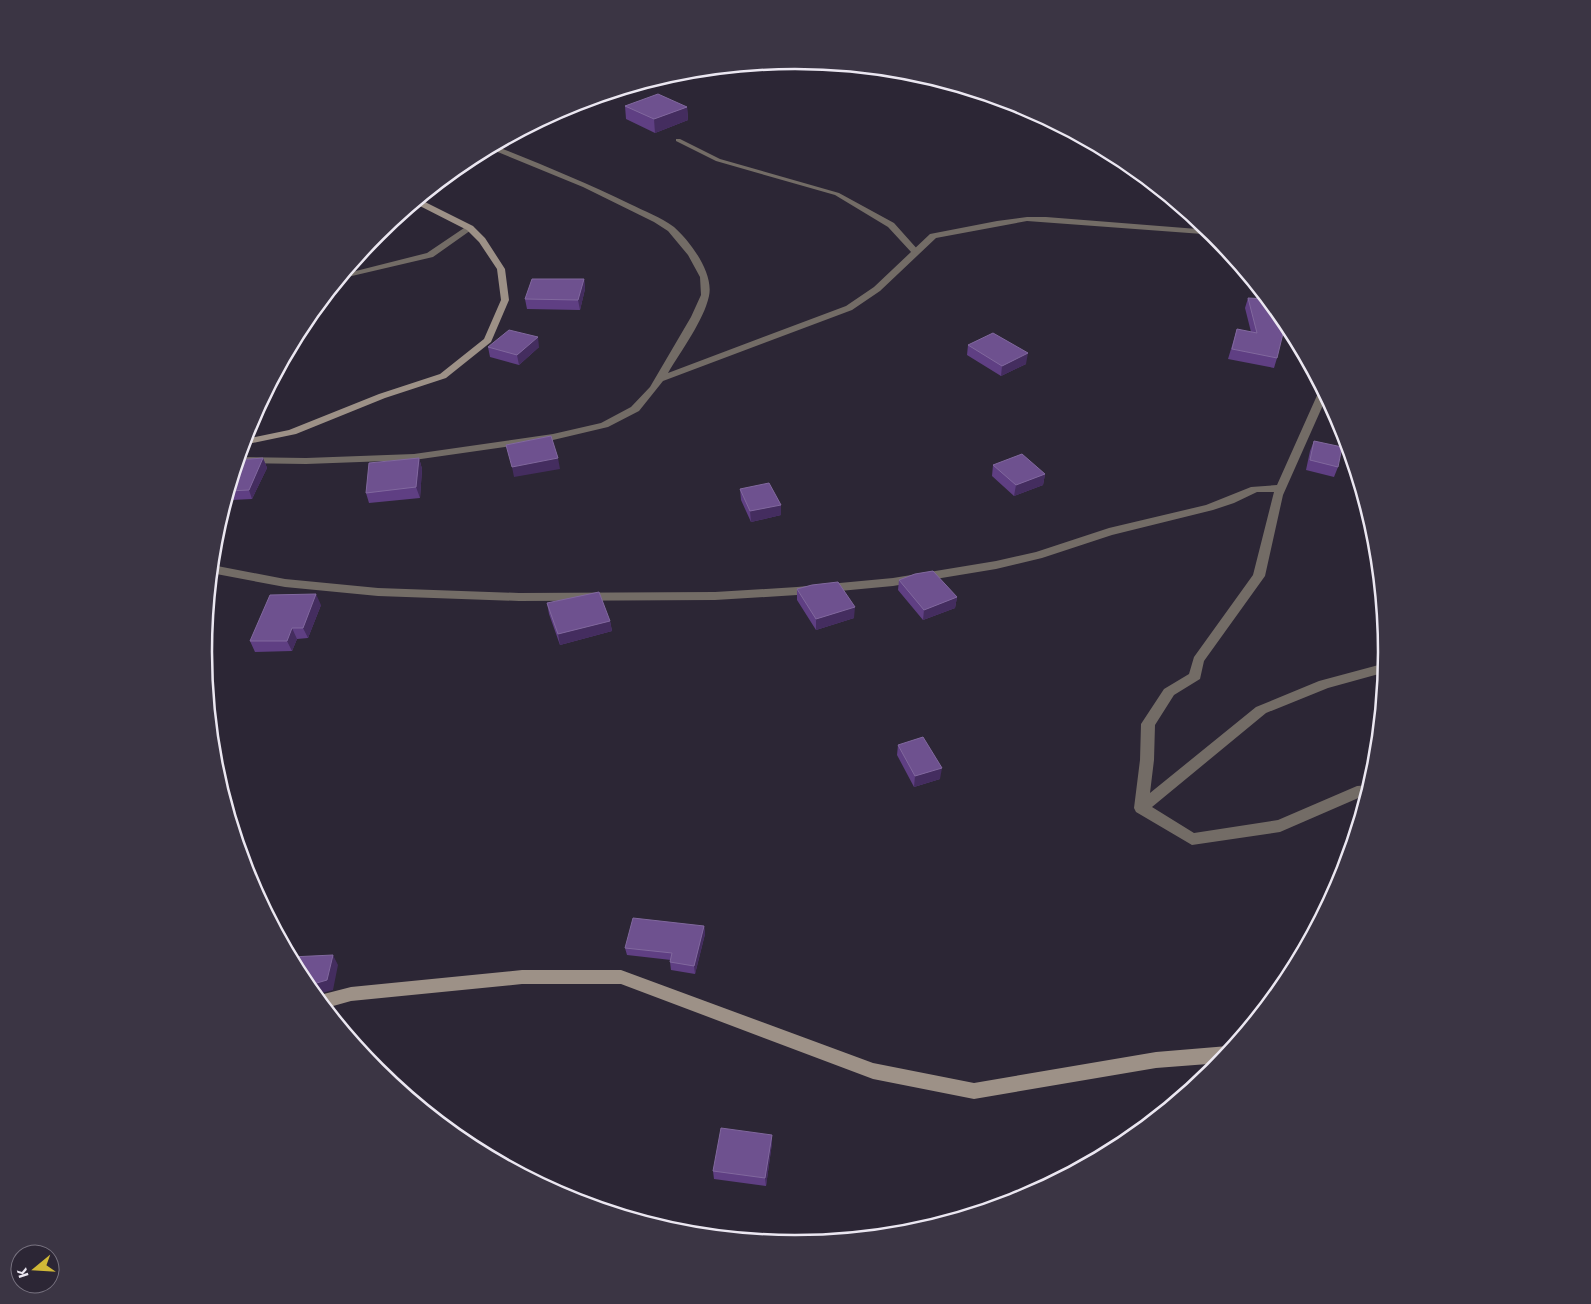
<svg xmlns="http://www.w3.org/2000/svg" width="1591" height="1304" viewBox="0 0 1591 1304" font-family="'Fira Sans',sans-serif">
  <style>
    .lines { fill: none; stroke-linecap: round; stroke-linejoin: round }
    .lane { fill: #736c66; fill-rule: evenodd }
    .street { fill: #736c66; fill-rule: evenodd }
    .secondary { fill: #9d9187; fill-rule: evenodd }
    .wall { fill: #5f3f83 }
    .shaded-wall { fill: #442d5f }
    .building { fill: #6e518f; stroke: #81689e }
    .rim { fill: none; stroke: #ebe7f1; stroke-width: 2.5 }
  </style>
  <rect width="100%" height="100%" fill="#2c2635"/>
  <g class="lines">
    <!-- lane -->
    <path class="lane" d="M676,139H680L720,159L839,193L894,223L919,251L912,253L888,227L835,195L716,161L676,141Z"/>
    <!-- street -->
    <path class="street" d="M903,71L927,76L924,77Z
      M493,145C540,164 585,182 630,204C644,211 661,217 674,227C690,241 714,273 709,296C704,320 681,351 668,373L846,306L874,287L930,234L997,221L1027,217H1046L1210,230L1216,235L1027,221L936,238L880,291L852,310L663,381L639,411L608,427L553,440L414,460L306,464L237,463L239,457L306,458L414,454L553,434L601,423L631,407L650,387L691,317L701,295L700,277L688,255L668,231L654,222L583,187L488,148Z
      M467,226L474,228L433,257L339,279L344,274L427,253Z
      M1323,388L1327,396L1283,495L1265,576L1204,661L1200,679L1174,695L1155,725L1154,760L1150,793L1256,707L1319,681L1386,663V672L1328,688L1266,713L1152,807L1194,833L1278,820L1357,786L1371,785L1368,796H1363L1280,832L1192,845L1136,812L1134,808L1140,760L1141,724L1164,689L1189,674L1194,657L1253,575L1274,492H1257L1234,503L1213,510L1112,535L1042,558L996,569L893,586L797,595L715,600L519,601L378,596L285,587L211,573L212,565L285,579L378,588L519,593L715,592L797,587L893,578L996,561L1036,552L1109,528L1206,505L1251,487L1277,485L1319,391Z"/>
    <!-- secondary -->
    <path class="secondary" d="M419,199L473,226L485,238L505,269L509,300L491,342L446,378L385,398L296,434L243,445L245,439L289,430L379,394L440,374L484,339L501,300L497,269L479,242L467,230L414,203Z
      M522,970H621L873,1063L974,1083L1156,1052L1228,1046L1233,1048L1221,1063L1156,1068L974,1099L873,1079L621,984H522L351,1001L326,1008L316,996L351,987Z"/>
  </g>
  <!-- wall -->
  <path class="wall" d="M625,106L687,107L688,120L655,133L626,119Z
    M584,279L585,289L580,310L527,309L525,299Z
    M1248,298L1277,358L1274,368L1228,359L1237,329L1251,332L1245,308Z
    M968,345L1026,364L1001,376L967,355Z
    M488,347H539L519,365L490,357Z
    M1314,441L1338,467L1334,477L1306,470L1310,451Z
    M263,458L267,468L252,499L232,500L229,491L238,460Z
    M419,458L422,469L420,498L369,503L366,493Z
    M993,465L1045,474L1043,485L1014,496L992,476Z
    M740,489L781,515L751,522L741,500Z
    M899,580L957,597L955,608L923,620L898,590Z
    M797,589L854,618L816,630L797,600Z
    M547,603L610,621L612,631L560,645L549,614Z
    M321,605L308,638L297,639L292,651L255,652L250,641Z
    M898,745L940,779L914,787L897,755Z
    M704,926L705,934L695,974L671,970L670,962L671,960L627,955L625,948Z
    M772,1135V1143L766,1186L714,1179L713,1171Z"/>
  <!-- shaded-wall -->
  <path class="shaded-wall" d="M687,107L688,120L655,133L654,119Z
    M584,279L585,289L580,310L578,300Z
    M538,337L539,347L519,365L517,355Z
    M1028,353L1026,364L1001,376L1002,366Z
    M263,458L267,468L252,499L249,490Z
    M419,458L422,469L420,498L416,487Z
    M558,458L560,469L514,477L512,467Z
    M1045,474L1043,485L1014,496L1016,485Z
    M781,505V515L751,522L750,511Z
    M316,594L321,605L308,638L303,628Z
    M957,597L955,608L923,620L924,610Z
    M855,607L854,618L816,630V619Z
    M610,621L612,631L560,645L558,634Z
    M292,628L297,639L292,651L287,641Z
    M942,768L940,779L914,787L915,776Z
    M704,926L705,934L695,974L694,966Z
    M333,955L338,965L333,990L315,995L308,986Z
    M772,1135V1143L766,1186L765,1178Z"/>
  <!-- building -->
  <path class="building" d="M658,94L687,107L654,119L625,106Z
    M532,279H584L578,300L525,299Z
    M1248,298L1268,299L1286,321L1277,358L1232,349L1237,329L1257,333Z
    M509,330L538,337L517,355L488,347Z
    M993,333L1028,353L1002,366L968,345Z
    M551,436L558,458L512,467L506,445Z
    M1314,441L1342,447L1338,467L1310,460Z
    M1022,454L1045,474L1016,485L993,465Z
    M263,458L249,490L229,491L238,460Z
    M419,458L416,487L366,493L369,463Z
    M769,483L781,505L750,511L740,489Z
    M933,571L957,597L924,610L899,580L915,574Z
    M838,582L855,607L816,619L797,589L812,585Z
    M599,592L610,621L558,634L547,603Z
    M316,594L303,628H292L287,641H250L270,595Z
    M923,737L942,768L915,776L898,745Z
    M633,918L704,926L694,966L670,962L672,953L625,948Z
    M333,955L327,980L310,985L308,986L310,989L303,981L291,957Z
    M721,1128L772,1135L765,1178L713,1171Z"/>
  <!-- crop -->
  <path d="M0 0H1591V1304H0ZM212 652a583 583 0 1 1 1166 0a583 583 0 1 1-1166 0Z" fill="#3b3544" fill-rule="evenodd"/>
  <path class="rim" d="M212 652a583 583 0 1 1 1166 0a583 583 0 1 1-1166 0Z"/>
  <!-- north arrow -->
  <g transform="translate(35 1269) rotate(252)"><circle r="24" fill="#2c2635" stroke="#787380"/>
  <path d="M0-4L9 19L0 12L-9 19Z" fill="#d0b837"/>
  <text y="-8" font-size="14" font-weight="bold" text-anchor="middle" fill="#ebe7f1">K</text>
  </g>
</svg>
